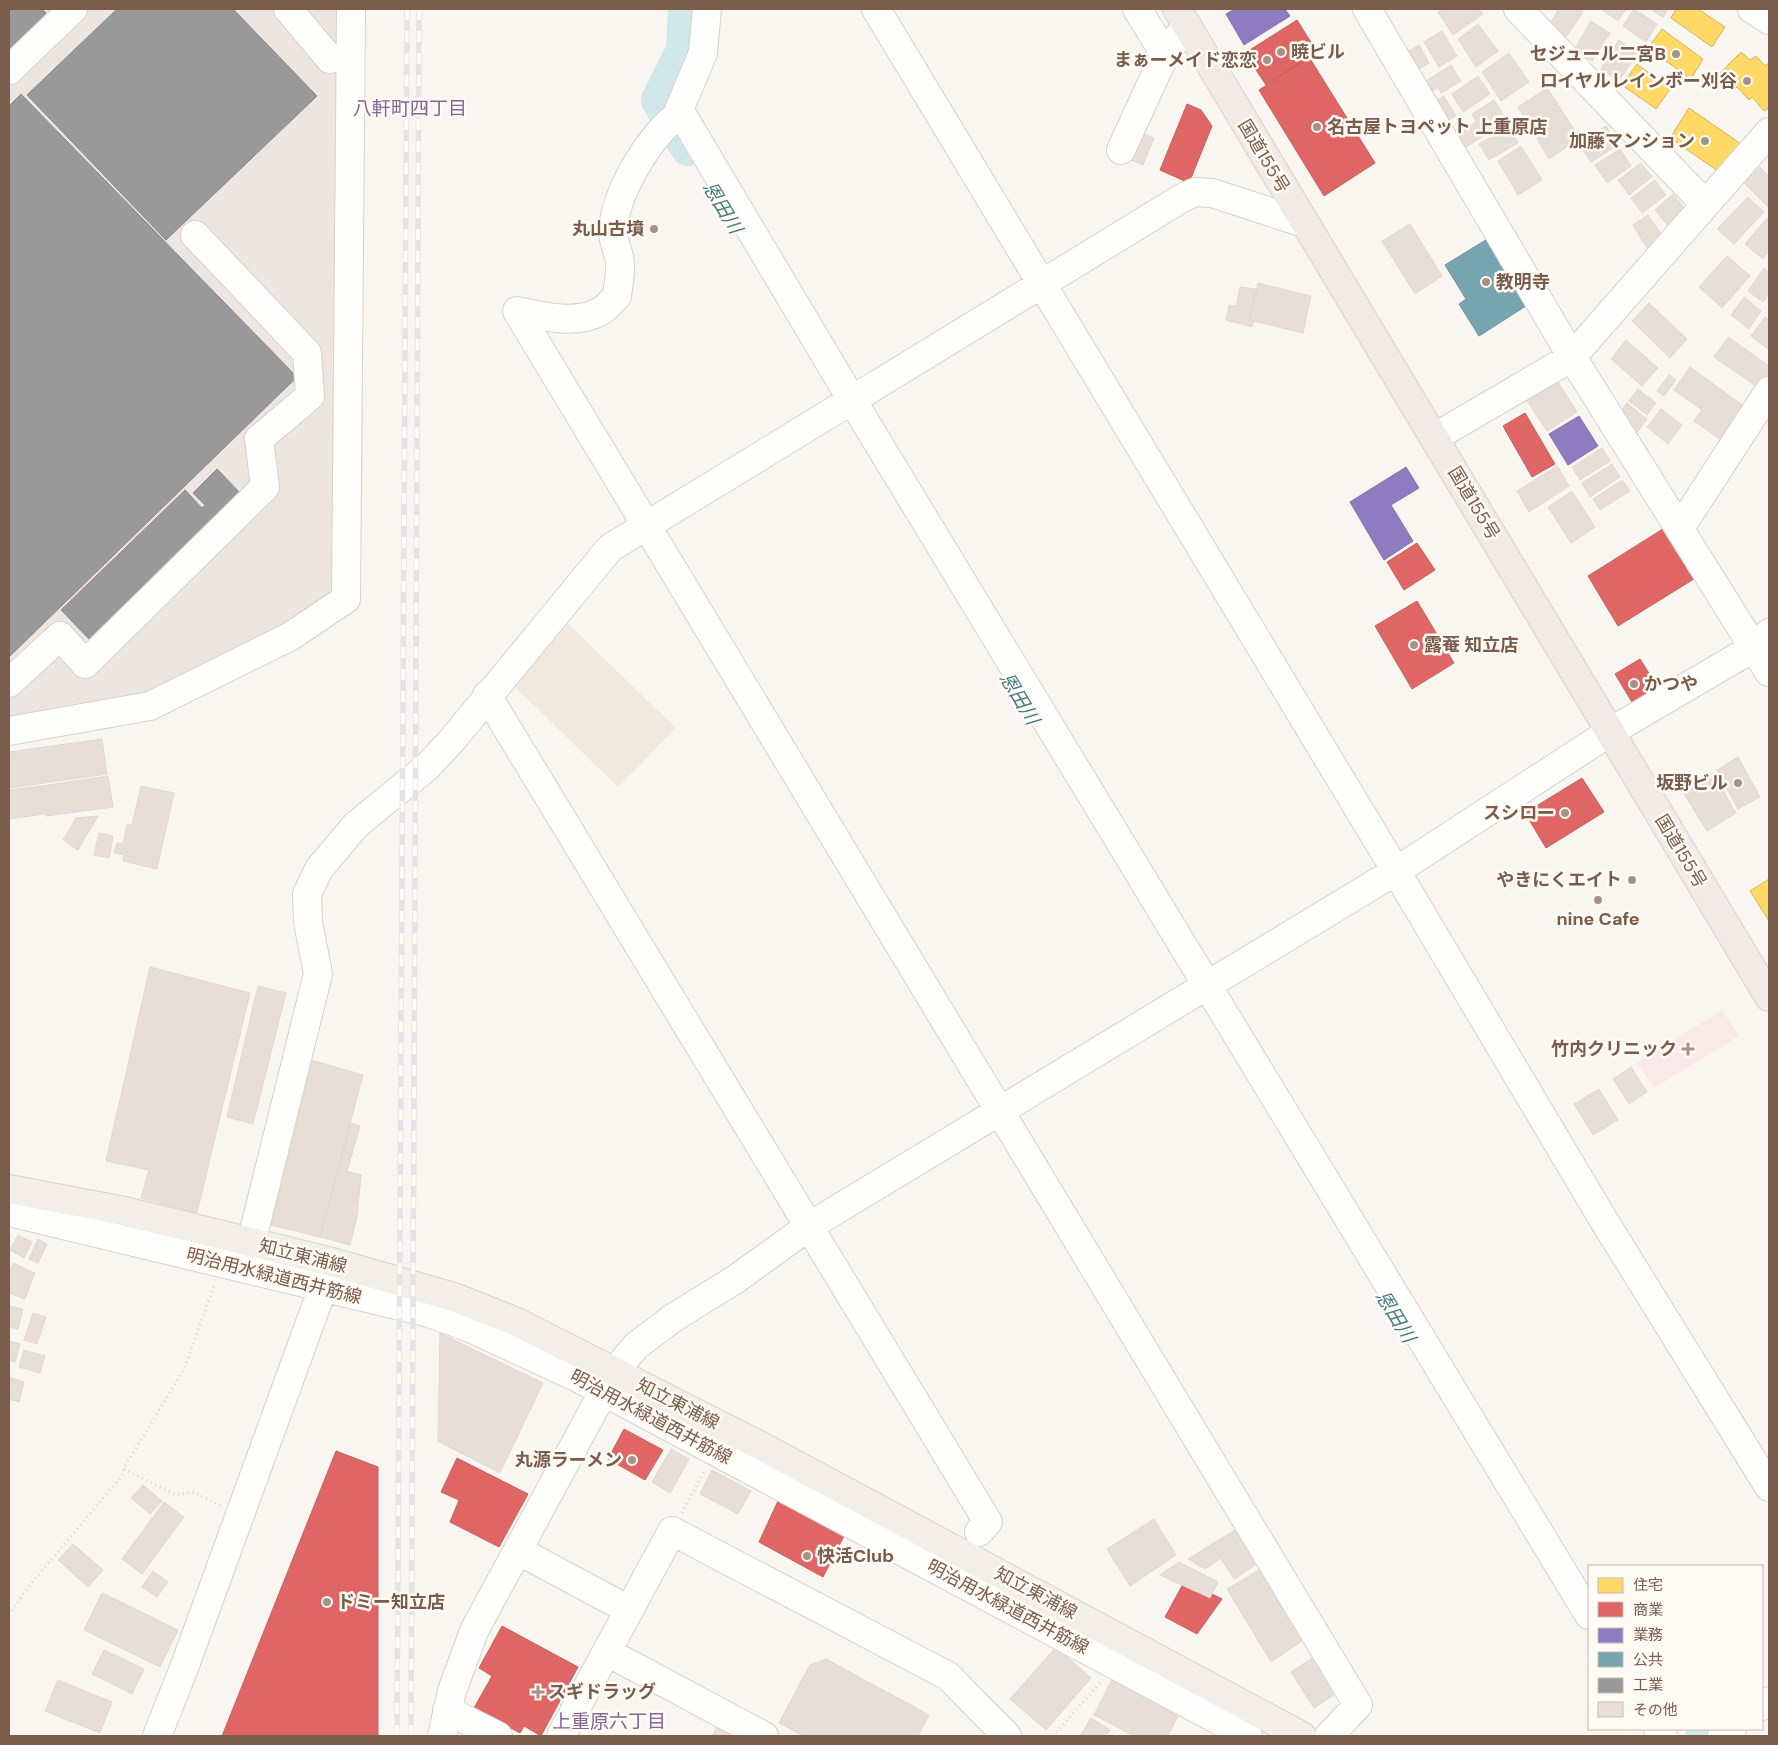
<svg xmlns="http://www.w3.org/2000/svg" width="1778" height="1745" viewBox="0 0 1778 1745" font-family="'DM Sans','Noto Sans JP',sans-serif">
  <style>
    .residential { fill: #f2e8de }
    .industrial { fill: #ede5e0 }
    .medical { fill: #fae9e9 }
    .homes { fill: #ffd966; stroke: #d7b45e }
    .shops { fill: #e06666; stroke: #c1635e }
    .offices { fill: #8e7cc3; stroke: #8872a0 }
    .public { fill: #76a5af; stroke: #778f92 }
    .industry { fill: #999; stroke: #908782 }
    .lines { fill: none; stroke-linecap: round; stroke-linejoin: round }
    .river { stroke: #d0e8ea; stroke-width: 34 }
    .building { fill: #e6ded7; stroke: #e2d8d2 }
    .minor-casing { stroke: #d7d1cb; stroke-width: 30 }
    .major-casing { stroke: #dad1cc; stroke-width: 30 }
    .highway-casing { stroke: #dad1cc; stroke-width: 30 }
    .path { stroke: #dcd5d0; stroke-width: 3; stroke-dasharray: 1 4; stroke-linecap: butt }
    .minor { stroke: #fefefd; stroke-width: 28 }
    .major { stroke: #f3eee8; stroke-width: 28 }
    .highway { stroke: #f2eae7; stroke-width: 28 }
    .rail-casing { stroke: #e6e3e7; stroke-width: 5.5 }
    .rail { stroke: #fffaf3; stroke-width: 4; stroke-dasharray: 11; stroke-linecap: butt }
    .poi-dot { fill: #a69286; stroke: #fffaf3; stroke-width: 2 }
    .labels { text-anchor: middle; stroke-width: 5; stroke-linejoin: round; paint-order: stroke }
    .poi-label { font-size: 18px; font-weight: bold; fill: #7a5c4d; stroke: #fffaf3; text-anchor: end }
    .street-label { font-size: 18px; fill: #7a5c4d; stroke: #fffaf3 }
    .neighbourhood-label { font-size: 19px; fill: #846695; stroke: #fffaf3 }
    .water-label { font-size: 19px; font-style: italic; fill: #437c86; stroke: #fffaf3 }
  </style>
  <rect width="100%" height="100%" fill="#f9f5f0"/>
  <!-- residential -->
  <path class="residential" d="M564,620L676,728L618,787L514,686Z"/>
  <!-- industrial -->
  <path class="industrial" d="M9,9H342L336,589L315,612L171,691L9,718Z"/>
  <!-- medical -->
  <path class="medical" d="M1722,1010L1739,1036L1654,1088L1637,1063Z"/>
  <!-- homes -->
  <path class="homes" d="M1676,9H1698L1725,27L1712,47L1671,18Z
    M1662,29L1703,59L1691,79L1648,48Z
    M1741,52L1750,60L1756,56L1765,66L1769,63V108L1764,111L1752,97L1749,100L1737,87L1733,91L1719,74Z
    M1637,64L1670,89L1656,109L1622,85Z
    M1689,108L1741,144L1721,173L1670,138Z
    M1769,879V921L1750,891Z"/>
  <!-- shops -->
  <path class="shops" d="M1297,20L1317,52L1266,85L1245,53Z
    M1309,57L1375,163L1324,196L1259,90Z
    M1187,104L1201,110L1212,126L1189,183L1160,170Z
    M1525,413L1555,464L1532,477L1503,426Z
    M1666,527L1697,577L1618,626L1588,576Z
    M1417,543L1435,570L1404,590L1387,562Z
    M1417,601L1454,663L1412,689L1375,626Z
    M1640,659L1657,686L1632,702L1615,674Z
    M1582,778L1604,812L1546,848L1525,813Z
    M624,1429L663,1450L645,1480L608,1459Z
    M336,1451L378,1467V1736H222Z
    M457,1458L528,1494L499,1547L450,1522L459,1500L441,1492Z
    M778,1501L844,1536L823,1577L759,1542Z
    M1183,1584L1210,1598L1212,1594L1222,1599L1197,1634L1165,1617Z
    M502,1626L578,1667L541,1736L524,1726L520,1733L474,1708L492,1676L479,1668Z"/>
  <!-- offices -->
  <path class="offices" d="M1235,9H1285L1290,16L1244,45L1226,14Z
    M1579,416L1598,446L1568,465L1549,434Z
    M1406,467L1419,488L1391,505L1413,541L1384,560L1350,502Z"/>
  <!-- public -->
  <path class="public" d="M1489,238L1529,304L1479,336L1459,304L1466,299L1445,265Z"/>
  <!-- industry -->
  <path class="industry" d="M9,9H42L46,13L9,49Z
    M117,9H233L317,96L166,240L27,95Z
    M21,94L297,377L9,657V106Z
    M217,469L242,495L91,641L61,610L185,490L202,508L205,505L193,493Z"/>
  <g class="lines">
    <!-- river -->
    <path class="river" d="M685,9L683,50L658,100L688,149
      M1702,1736L1712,1729"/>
  </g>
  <!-- building -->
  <path class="building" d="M1443,9H1479L1483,14L1453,35L1438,12Z
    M1559,9H1578L1583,12L1566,37L1548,26Z
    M1601,9H1626L1618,21Z
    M1634,9L1657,24L1646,42L1623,26Z
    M1650,9H1668L1663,17Z
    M1591,21L1610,33L1592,61L1574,50Z
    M1478,24L1498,51L1476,67L1458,39Z
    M1442,31L1457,56L1439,67L1424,42Z
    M1619,40L1638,52L1619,81L1601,69Z
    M1419,45L1429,63L1412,73L1403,55Z
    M1509,53L1529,82L1501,101L1482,72Z
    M1451,65L1461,81L1441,93L1438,88L1426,95L1420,85Z
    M1478,76L1490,94L1463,112L1452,94Z
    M1547,88L1580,138L1549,159L1518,107Z
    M1444,96L1456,116L1444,123L1432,103Z
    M1494,100L1507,121L1463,149L1454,136L1476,122L1472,114Z
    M1606,126L1618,145L1591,162L1579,144Z
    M1508,127L1518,143L1489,160L1479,144Z
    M1140,133L1154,138L1143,165L1131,160Z
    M1521,146L1542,180L1518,195L1498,161Z
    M1620,149L1631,166L1607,183L1595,165Z
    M1641,163L1652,177L1629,195L1618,180Z
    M1760,167L1769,177L1768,207L1744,183Z
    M1655,180L1666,195L1642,213L1631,198Z
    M1673,194L1691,217L1673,232L1655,210Z
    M1748,197L1764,212L1734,244L1717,229Z
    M1648,215L1663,237L1647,248L1633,225Z
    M1767,218L1769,221V251L1763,259L1745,244Z
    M1410,224L1442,276L1415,294L1382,241Z
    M1727,256L1750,276L1722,308L1699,287Z
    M1764,268L1769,272V293L1763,302L1748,291Z
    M1258,283L1311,296L1303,333L1249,320Z
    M1240,287L1257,289L1249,320L1254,321L1252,327L1226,320L1229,305L1236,306Z
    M1744,297L1761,311L1749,329L1731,315Z
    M1649,303L1687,339L1670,358L1632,321Z
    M1765,317L1769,320V350L1751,336Z
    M1728,337L1769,366V372L1759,388L1714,357Z
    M1626,340L1658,368L1642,386L1611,359Z
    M1690,367L1745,407L1721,440L1694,421L1702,410L1674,390Z
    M1669,375L1676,380L1664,396L1657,391Z
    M1557,380L1577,412L1547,431L1526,399Z
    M1638,389L1656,403L1647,415L1629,401Z
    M1627,403L1647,419L1634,436L1619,413Z
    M1661,409L1682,425L1668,444L1647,427Z
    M1602,448L1610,461L1580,480L1572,467Z
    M1612,464L1620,477L1590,497L1582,483Z
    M1557,466L1569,486L1529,512L1517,491Z
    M1622,480L1630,491L1600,510L1593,499Z
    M1572,491L1595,527L1571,543L1548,507Z
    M102,739L107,774L9,788V752Z
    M1738,757L1760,797L1738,809L1717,770Z
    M1713,773L1736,813L1707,831L1683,792Z
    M108,776L113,807L46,816L41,786Z
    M40,786L44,814L9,819V790Z
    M141,786L174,793L157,869L123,861L124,855L114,853L117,843L123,844L127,824L132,825Z
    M98,816L78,850L63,840L76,818Z
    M99,833L113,836L109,858L94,855Z
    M150,967L250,993L197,1213L141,1198L149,1170L106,1161Z
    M258,986L286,993L253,1124L227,1117Z
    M311,1060L363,1075L320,1237L267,1224Z
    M1631,1067L1647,1092L1629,1104L1613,1079Z
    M1599,1089L1618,1120L1593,1135L1574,1104Z
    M351,1123L360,1126L347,1171L361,1175L357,1217L350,1245L320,1237Z
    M18,1235L32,1242L24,1258L10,1250Z
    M38,1239L47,1244L38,1263L29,1259Z
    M13,1263L35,1273L25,1299L9,1293V1273Z
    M9,1306L23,1309L18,1329L9,1327Z
    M33,1313L46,1317L37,1344L24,1340Z
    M440,1333L543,1383L500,1473L438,1441Z
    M9,1341L20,1344L15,1362L9,1360Z
    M24,1350L45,1356L40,1373L19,1367Z
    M9,1377L24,1382L19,1402L9,1399Z
    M671,1449L689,1459L670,1493L652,1482Z
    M712,1470L751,1491L738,1514L700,1494Z
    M143,1485L162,1501L150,1514L131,1498Z
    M164,1502L184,1517L142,1574L122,1559Z
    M1154,1519L1176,1555L1130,1586L1107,1549Z
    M1237,1529L1258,1563L1234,1579L1212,1544Z
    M73,1544L103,1570L88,1587L58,1560Z
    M1212,1544L1221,1558L1205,1569L1188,1559Z
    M1179,1562L1218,1582L1210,1598L1160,1575Z
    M1261,1569L1305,1639L1271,1662L1227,1589Z
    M153,1571L168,1582L157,1597L142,1587Z
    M102,1593L178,1630L160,1667L84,1630Z
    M1056,1647L1091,1678L1046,1730L1010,1699Z
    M104,1650L144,1669L132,1694L92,1674Z
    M1317,1655L1340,1691L1314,1708L1291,1672Z
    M826,1659L929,1715L918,1736H804L779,1723L810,1665Z
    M1113,1677L1179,1713L1168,1736H1134L1094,1715Z
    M58,1680L112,1702L100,1733L45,1711Z
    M1091,1718L1110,1730L1106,1736H1080Z
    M720,1722L747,1736H712Z"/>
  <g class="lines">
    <defs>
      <path id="minor" d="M288,9L330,59
        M707,9L703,53L679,110L681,113C650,134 614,194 613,232C613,242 619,252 620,262C621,273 618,285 617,296C612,301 606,309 599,312C575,325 541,316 517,311L1358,1705L1329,1736
        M876,9L1396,871L1603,1219L1769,1487
        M1137,9L1165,54
        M1367,9L1572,357L1769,672
        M1518,9L1705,204
        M1752,9L1769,20
        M9,70L73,9
        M681,113L852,400L1589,1615
        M1121,150L1165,54L1187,25
        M1435,437L1572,357L1769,132
        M1680,528L1769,391
        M9,683L60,636L85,664L265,487L259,439L310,396L307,353L195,235
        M487,695L988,1522L979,1532
        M9,731L150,706L291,636L346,599L351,9
        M9,1212L429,1313L468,1327L576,1377L1248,1736
        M251,1243L318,974L308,922L307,894L319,869L356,825L427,767L453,739L610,548L1182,198L1195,192L1212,193L1304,223
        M519,1551L629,1610
        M607,1652L764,1736
        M1762,1706L1769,1701
        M447,1710L498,1736
        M1658,1729L1663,1736
        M157,1736L184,1668L329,1271
        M442,1736L452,1691L474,1631L614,1372L636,1346L673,1318L736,1279L808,1227L1396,871L1610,732L1753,648L1769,633
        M561,1736L672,1531L948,1676L1007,1736
        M1722,1736L1732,1729"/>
      <path id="major" d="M9,1189L125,1211L332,1262L454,1297L517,1322L763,1447L1302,1736"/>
      <path id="highway" d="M1177,9L1769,997"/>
    </defs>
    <!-- minor casing -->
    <use href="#minor" class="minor-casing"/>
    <!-- major casing -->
    <use href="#major" class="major-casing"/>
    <!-- highway casing -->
    <use href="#highway" class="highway-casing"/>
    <!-- path -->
    <path class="path" d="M124,1469L176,1495L194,1492L221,1506
      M682,1513L705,1470
      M9,1615L29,1586L122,1476L125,1466L184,1369L215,1283
      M1053,1736L1101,1682"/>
    <!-- minor -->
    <use href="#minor" class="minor"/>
    <!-- major -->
    <use href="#major" class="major"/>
    <!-- highway -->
    <use href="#highway" class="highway"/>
    <defs>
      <path id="rail" d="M397,1736L407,9
        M411,1736L419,9"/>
    </defs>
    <!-- rail casing -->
    <use href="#rail" class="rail-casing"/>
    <!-- rail -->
    <use href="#rail" class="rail"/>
  </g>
  <!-- markers -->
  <g class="poi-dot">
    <circle cx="1281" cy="52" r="5"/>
    <circle cx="1676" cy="54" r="5"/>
    <circle cx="1267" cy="60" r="5"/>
    <circle cx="1747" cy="81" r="5"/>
    <circle cx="1317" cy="127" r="5"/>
    <circle cx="1705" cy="141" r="5"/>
    <circle cx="654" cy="229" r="5"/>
    <circle cx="1486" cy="282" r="5"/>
    <circle cx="1414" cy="645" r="5"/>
    <circle cx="1634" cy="684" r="5"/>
    <circle cx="1738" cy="783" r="5"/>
    <circle cx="1565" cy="813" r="5"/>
    <circle cx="1632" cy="880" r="5"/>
    <circle cx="1598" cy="900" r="5"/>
    <path d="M1685.5 1041.5h5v5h5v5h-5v5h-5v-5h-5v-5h5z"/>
    <circle cx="632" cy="1460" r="5"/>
    <circle cx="807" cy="1556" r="5"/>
    <circle cx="327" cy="1602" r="5"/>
    <path d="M535.5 1684.5h5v5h5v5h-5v5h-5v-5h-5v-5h5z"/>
  </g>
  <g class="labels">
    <!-- poi labels -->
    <g class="poi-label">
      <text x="1291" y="58" text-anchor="start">暁ビル</text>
      <text x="1666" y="60">セジュール二宮B</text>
      <text x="1257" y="66">まぁーメイド恋恋</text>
      <text x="1737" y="87">ロイヤルレインボー刈谷</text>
      <text x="1327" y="133" text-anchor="start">名古屋トヨペット 上重原店</text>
      <text x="1695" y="147">加藤マンション</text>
      <text x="644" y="235">丸山古墳</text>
      <text x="1496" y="288" text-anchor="start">教明寺</text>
      <text x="1424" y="651" text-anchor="start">露菴 知立店</text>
      <text x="1644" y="690" text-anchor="start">かつや</text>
      <text x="1728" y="789">坂野ビル</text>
      <text x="1555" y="819">スシロー</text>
      <text x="1622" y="886">やきにくエイト</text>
      <text x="1598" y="925" text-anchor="middle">nine Cafe</text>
      <text x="1677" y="1055">竹内クリニック</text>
      <text x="622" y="1466">丸源ラーメン</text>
      <text x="817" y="1562" text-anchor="start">快活Club</text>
      <text x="337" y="1608" text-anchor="start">ドミー知立店</text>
      <text x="548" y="1698" text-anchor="start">スギドラッグ</text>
    </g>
    <!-- street labels -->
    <g class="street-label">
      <text transform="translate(1264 156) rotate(59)" y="6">国道155号</text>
      <text transform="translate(1474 503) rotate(59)" y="6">国道155号</text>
      <text transform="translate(1681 851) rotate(59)" y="6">国道155号</text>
      <text transform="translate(303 1256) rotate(14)" y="6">知立東浦線</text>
      <text transform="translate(274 1276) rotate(14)" y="6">明治用水緑道西井筋線</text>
      <text transform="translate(678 1404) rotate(27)" y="6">知立東浦線</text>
      <text transform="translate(651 1417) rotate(28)" y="6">明治用水緑道西井筋線</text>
      <text transform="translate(1036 1593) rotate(28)" y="6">知立東浦線</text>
      <text transform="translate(1008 1607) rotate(28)" y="6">明治用水緑道西井筋線</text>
    </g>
    <!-- neighbourhood labels -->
    <g class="neighbourhood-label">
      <text x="410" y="115">八軒町四丁目</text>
      <text x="609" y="1728">上重原六丁目</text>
    </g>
    <!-- water labels -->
    <g class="water-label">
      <text transform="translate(723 207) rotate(59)" y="7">恩田川</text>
      <text transform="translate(1020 698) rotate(59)" y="7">恩田川</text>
      <text transform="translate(1396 1316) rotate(59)" y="7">恩田川</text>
    </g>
  </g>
  <!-- border -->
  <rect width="1778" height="1745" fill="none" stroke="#7a5c4d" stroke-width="20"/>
  <!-- legend -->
  <rect x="1588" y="1565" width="175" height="165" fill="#fffaf3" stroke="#cabbb1"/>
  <rect x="1598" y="1578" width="25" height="15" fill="#ffd966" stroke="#cabbb1"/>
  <text x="1633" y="1590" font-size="15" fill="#7a5c4d">住宅</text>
  <rect x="1598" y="1602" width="25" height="15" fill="#e06666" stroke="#cabbb1"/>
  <text x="1633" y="1615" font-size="15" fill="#7a5c4d">商業</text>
  <rect x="1598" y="1628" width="25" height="15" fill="#8e7cc3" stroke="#cabbb1"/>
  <text x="1633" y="1640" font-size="15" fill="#7a5c4d">業務</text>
  <rect x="1598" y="1652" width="25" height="15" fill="#76a5af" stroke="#cabbb1"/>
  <text x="1633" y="1665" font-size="15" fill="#7a5c4d">公共</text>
  <rect x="1598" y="1678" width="25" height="15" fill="#999999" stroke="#cabbb1"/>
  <text x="1633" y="1690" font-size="15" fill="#7a5c4d">工業</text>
  <rect x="1598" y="1702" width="25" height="15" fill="#e6ded7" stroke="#cabbb1"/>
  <text x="1633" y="1715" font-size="15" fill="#7a5c4d">その他</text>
</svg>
